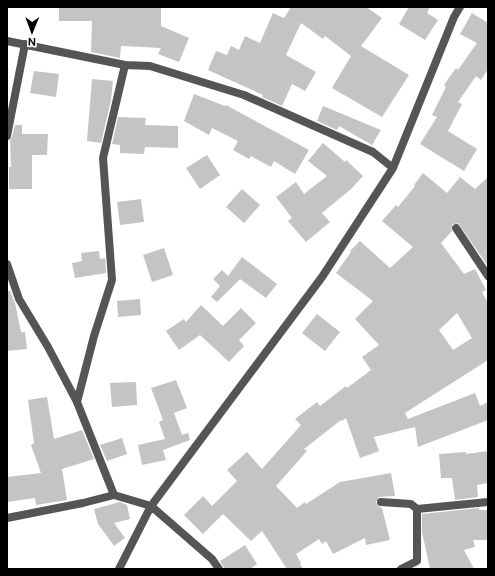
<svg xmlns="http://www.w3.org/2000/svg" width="495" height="576" viewBox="0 0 495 576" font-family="'DM Sans',sans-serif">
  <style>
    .building { fill: #c4c4c4; fill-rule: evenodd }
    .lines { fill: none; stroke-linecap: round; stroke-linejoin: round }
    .street { stroke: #555; stroke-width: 8 }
  </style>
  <rect width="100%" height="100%" fill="#fff"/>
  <!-- building -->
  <path class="building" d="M59,7H161V26L189,38L179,62L158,54L161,48L121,46L120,58L91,52L92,21H59Z
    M291,7H366L382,18L361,46L409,75L382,117L332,88L351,56L325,36L323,39L301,23L286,55L316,72L305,91L292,84L282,106L262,97L263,95L208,70L216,51L227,55L231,46L239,50L245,36L260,43L273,13L284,18Z
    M409,7H430L427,13L438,20L425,40L399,24Z
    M472,13L488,23V69L481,80L476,76L458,102L462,104L448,131L477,149L464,171L420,144L437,117L432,115L446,87L444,85L456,68L458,70L477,43L460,34Z
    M34,71L59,74L56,97L30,93Z
    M92,79L113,81L111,100L101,143L87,141Z
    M194,94L225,106L226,105L309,150L295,174L274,161L271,167L251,156L249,159L233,150L238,141L212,128L209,135L184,121Z
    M323,106L381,130L372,145L339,126L337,130L317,121Z
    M118,117L146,118L145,125L178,126V148L145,147L144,154L120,153V145L112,144Z
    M15,125H22V134H48L47,155H32V189H9V167H11L10,140L12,137Z
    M323,143L345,162L346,160L363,176L351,189L322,213L330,222L306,242L288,221L292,218L276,197L296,182L304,194L327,176L308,161Z
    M207,155L220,175L200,189L186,168Z
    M423,173L447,193L460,177L475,189L488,177V266L458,223L453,224L451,228L452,231L441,243L464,274L475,269L486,290L482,292L488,303V360L405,413L408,419L475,393L480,406L488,402V420L418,447L415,427L374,437L379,451L360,458L346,418L342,421L341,420L304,449L307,451L276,486L297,508L305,502L306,504L340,482L391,473L395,496L379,497L376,502L378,506L382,508L390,540L366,545L365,538L333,554L326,541L322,544L319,539L296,554L301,563L300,564L303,569H287L262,531L251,541L223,514L203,534L184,515L203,496L212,506L237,481L227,470L247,452L262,469L301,425L295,419L317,402L320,406L346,386L347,388L371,370L362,357L379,345L355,319L373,301L336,273L351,252L350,251L360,241L390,268L413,247L382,221L396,205L398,207L415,186L414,185ZM457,313L472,338L453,350L439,330Z
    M242,189L260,205L244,223L226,207Z
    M141,199L144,222L120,225L117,202Z
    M164,248L173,275L152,282L143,255Z
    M99,251L100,259L105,258L106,273L75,278L72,263L82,261L81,253Z
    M242,257L277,284L266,298L240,279L217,302L211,297L220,286L213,279L222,270L228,276Z
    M7,291H10L15,303L21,332H25L27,349L7,351Z
    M140,299L141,315L118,317L117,301Z
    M201,305L223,326L241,308L256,323L239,340L244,346L229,362L200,335L179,350L166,331L184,319L186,322Z
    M317,314L340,332L325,351L302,333Z
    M176,380L187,408L174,413L182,435L188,433L190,440L163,450L166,460L142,465L138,445L165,439L159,422L163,420L151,388Z
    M136,382L137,405L112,407L110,383Z
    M47,397L54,439L82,430L94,459L62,469L67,500L36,505L35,498L7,502V477L41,473L31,445L34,443L28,400Z
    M122,438L127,454L107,461L100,445Z
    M488,451V483L477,485L478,497L455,500L452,478H441L439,454L466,452V454Z
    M120,502L127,505L130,519L114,523L125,538L114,546L98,524L94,509Z
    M479,508V510H488V540H473L475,547L464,550L474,569H430L422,532V514Z
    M245,545L257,564L250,569H225L220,561Z"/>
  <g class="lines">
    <!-- street -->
    <path class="street" d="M7,41L125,65L150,66L244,95L373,152L393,168
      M7,136L25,44
      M456,228L488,276
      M7,264L19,299L48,347L77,402L114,495
      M77,402L94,336L112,280L103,158L125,65
      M381,502L411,504L417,509L488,502
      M7,518L83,503L114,495L151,506L212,559L219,569
      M119,569L151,506L322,277L393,168L454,17L460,7
      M401,569L417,561V509"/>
  </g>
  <!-- border -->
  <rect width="495" height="576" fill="none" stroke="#000000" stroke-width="16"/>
  <!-- north arrow -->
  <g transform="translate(32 32) rotate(181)" stroke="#ffffff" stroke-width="3" paint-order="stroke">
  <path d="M0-3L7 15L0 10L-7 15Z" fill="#000000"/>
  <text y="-6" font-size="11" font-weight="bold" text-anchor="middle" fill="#000000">N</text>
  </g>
</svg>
